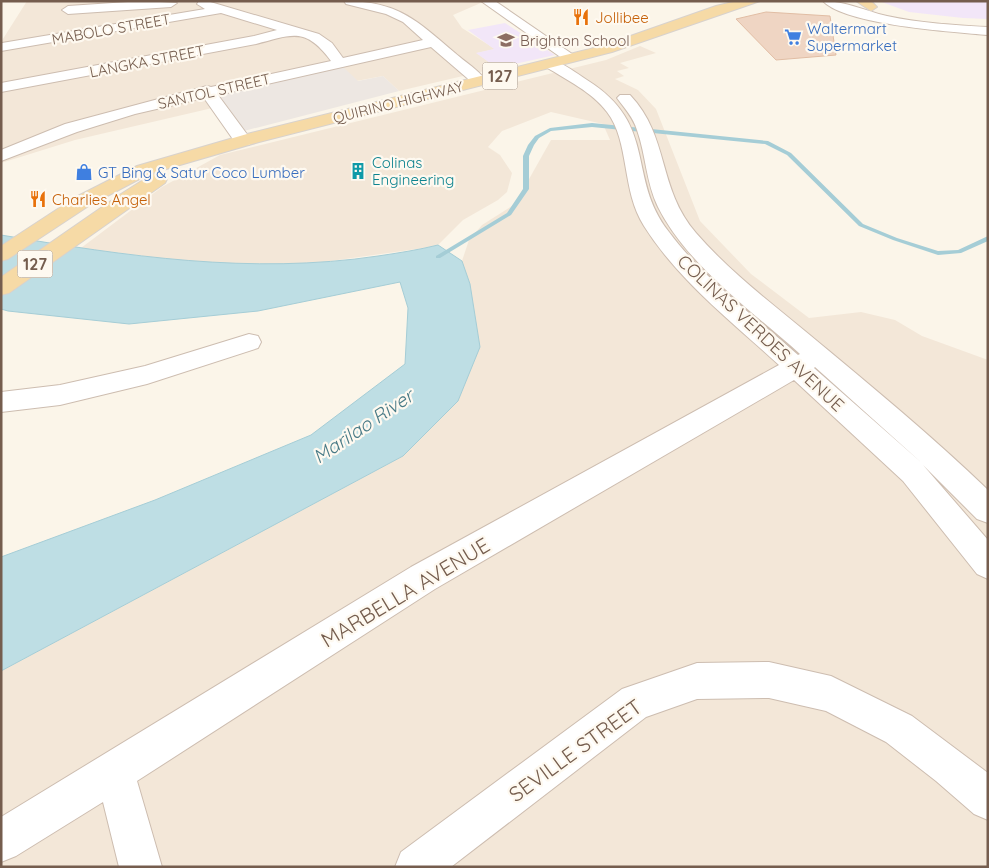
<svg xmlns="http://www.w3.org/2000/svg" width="989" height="868" viewBox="0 0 989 868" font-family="Quicksand,sans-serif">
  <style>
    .residential { fill: #f3e7d8 }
    .industrial { fill: #ede7e2 }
    .education { fill: #f2e6f8 }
    .water { fill: #bedee4; stroke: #a5cdd6 }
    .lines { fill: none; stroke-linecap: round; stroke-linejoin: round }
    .stream { fill: #a5cdd6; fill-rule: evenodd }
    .building { fill: #efd5c3; stroke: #e1bda4 }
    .street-casing { stroke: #cdbdb0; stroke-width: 2 }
    .primary-casing { stroke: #d8d2cd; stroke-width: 2 }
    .street { fill: #fff; fill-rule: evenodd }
    .primary { fill: #f6daa6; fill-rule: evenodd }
    .labels { text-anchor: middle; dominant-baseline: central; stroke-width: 4.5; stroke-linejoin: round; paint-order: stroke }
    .far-food-label { font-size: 15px; fill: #c56008; stroke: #fef9f0; text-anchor: start }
    .far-shop-label { font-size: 15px; fill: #366cbe; stroke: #fef9f0; text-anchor: start }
    .far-street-label { font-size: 15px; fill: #755d4e; stroke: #fef9f0 }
    .far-education-label { font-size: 15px; fill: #785e54; stroke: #fef9f0; text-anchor: start }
    .far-culture-label { font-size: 15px; fill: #0d838f; stroke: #fef9f0; text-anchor: start }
    .shield { fill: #fef9f0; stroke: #9e8c7f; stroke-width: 1 }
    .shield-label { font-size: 16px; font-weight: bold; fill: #755d4e }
    .street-label { font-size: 18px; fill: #755d4e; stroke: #fef9f0 }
    .water-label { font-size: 19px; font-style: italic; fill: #487a86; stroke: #fef9f0 }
    .near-street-label { font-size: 21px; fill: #755d4e; stroke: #fef9f0 }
  </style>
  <rect width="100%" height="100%" fill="#fbf5e9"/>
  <path class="residential" d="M27,1H481L483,2L453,15L462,28L495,49L477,53L497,68L399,91L383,76L221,106L75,140L1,163V42Z
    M640,46L656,53L620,63L629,68L617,71L624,76L615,79L638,90L656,109L700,221L751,274L809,318L861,312L895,320L922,336L988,360V867H1V671L403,456L470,284L462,261L469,240L482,225L515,204L551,140H610L603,124L551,112L502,131L488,147L500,155L512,173L507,192L498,200L463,220L438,245L424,248L309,264L249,265L190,262L81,248L162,187L220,155L606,60Z"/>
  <path class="industrial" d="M341,65L358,81L383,76L399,91L240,132L215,94Z"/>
  <path class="education" d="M879,1H988V19L963,18L909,12Z
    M505,23L555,55L497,68L476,53L494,49L468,30Z"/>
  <path class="water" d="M1,235C126,256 251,275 378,256C398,253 418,250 438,245L462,261L470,284L480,347L458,401L403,456L1,671V557L155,500L311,435L405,364L408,308L400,282L258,311L129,324L8,311L1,309Z"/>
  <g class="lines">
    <path class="stream" d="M592,123L768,141L791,153L863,224L897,238L938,251L958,250L988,236V241L961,253L938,255L893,240L859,226L787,155L765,144L592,127L551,131L539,138L534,145L529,156V189L511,215L440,258H436V256L507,213L523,189V156L528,145L535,136L550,128Z"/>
  </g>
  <path class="building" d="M766,12L830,16L836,55L776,60L736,19Z"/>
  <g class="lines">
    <g class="street-casing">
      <path id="street" d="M143,1L177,3L171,7L68,14L62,10L68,6Z
        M199,1H207L319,34L332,43L343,58L423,40L403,22L386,14L346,4L344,1C398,1 416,20 455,53C465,62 479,70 486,81L479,85L474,84L431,47L218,95L252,141L249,145H237L204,98L135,114L77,132L1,161V150L65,124L207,86L211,87L331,61C305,26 292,35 256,44L1,92V83L254,36L277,30L221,13L1,51L2,43L205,9L197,4Z
        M481,1H495L578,58L576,61H566Z
        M823,1C846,1 865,11 887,16C920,23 954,25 988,27V35C954,32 845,25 823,1Z
        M551,60C564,63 576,73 587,80C659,125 626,177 669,232C704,279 754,316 798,355L800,354C752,311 687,265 658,207C646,183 646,155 637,130C633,117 625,109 617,98L620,95H630C670,137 657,188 696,233C730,272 771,303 811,336C871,386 932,436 988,490V523L977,519L923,465L988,540V579L977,574L903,481L794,380L435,589L137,781L162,867H119L103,802L16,856L1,862V817L411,567L779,365C732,322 678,280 644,226C621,190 630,142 607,112C592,92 567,80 546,67L544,64ZM815,367L923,464L814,368Z
        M249,334L258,336L261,342L258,348L147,384L60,405L1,412V392L60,385L145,366Z
        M769,662L831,676L912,716L988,773V820L974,814L936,781L886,742L826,711L769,698L697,699L646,717L451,867H395L401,852L622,689L697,663Z"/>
    </g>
    <g class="primary-casing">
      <path id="primary" d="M737,1H760L612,52L259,142L149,174L90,205L8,259L1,261V246L76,197L137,166L247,134L602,46L716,6Z
        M856,1H871L877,7L871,11Z
        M158,173L165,175L167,179L165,183L9,293L1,295V277L121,194L151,175Z"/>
    </g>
    <use href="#street" class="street"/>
    <use href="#primary" class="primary"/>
  </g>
  <defs>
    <g id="restaurant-bare" transform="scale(1.35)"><path d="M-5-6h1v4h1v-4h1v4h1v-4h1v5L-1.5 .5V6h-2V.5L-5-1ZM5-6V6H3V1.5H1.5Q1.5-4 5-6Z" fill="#e8710a" stroke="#fef9f0" stroke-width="2.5" paint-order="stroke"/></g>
    <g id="supermarket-bare" transform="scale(1.35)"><path d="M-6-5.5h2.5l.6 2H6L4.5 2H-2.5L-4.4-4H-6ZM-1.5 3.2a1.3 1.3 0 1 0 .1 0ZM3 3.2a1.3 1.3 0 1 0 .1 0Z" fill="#3f7fe0" stroke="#fef9f0" stroke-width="2.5" paint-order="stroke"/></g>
    <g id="school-bare" transform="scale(1.35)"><path d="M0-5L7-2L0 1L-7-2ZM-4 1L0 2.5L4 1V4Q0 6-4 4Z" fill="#8d6e63" stroke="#fef9f0" stroke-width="2.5" paint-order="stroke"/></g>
    <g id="building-bare" transform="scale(1.35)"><path d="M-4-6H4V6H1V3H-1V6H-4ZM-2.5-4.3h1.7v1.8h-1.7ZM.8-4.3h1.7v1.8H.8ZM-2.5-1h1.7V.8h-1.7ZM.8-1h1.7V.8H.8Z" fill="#0f9aa8" stroke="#fef9f0" stroke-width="2.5" paint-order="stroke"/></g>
    <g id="shop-bare" transform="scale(1.35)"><path d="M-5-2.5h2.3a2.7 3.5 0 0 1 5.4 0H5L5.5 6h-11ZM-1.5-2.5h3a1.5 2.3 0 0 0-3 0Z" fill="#3f7fe0" stroke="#fef9f0" stroke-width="2.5" paint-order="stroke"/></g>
  </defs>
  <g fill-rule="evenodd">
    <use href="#restaurant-bare" x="581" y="17"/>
    <use href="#supermarket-bare" x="793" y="37"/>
    <use href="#school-bare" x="506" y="40"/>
    <use href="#building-bare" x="358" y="171"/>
    <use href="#shop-bare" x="84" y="172"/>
    <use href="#restaurant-bare" x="38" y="199"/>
  </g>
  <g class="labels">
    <g class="far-food-label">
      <text x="595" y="17">Jollibee</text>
      <text x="52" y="199">Charlies Angel</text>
    </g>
    <g class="far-shop-label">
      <text x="807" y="28">Waltermart<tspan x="807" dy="17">Supermarket</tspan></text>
      <text x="98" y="172">GT Bing &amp; Satur Coco Lumber</text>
    </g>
    <g class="far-street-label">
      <text transform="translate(111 29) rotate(-10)">MABOLO STREET</text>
      <text transform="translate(147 61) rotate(-11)">LANGKA STREET</text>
      <text transform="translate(214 91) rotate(-13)">SANTOL STREET</text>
      <text transform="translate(398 102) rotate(-14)">QUIRINO HIGHWAY</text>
    </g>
    <g class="far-education-label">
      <text x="520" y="40">Brighton School</text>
    </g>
    <g class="far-culture-label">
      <text x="372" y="162">Colinas<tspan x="372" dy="17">Engineering</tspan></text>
    </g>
    <g class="shield">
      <rect x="482.5" y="62.5" width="35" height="27" rx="4"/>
      <rect x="17.5" y="250.5" width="35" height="27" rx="4"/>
    </g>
    <g class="shield-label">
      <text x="500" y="76">127</text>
      <text x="35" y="264">127</text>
    </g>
    <g class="street-label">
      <text transform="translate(761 333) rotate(43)">COLINAS VERDES AVENUE</text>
    </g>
    <g class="water-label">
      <text transform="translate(363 426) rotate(-34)">Marilao River</text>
    </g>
    <g class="near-street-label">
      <text transform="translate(405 592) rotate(-31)">MARBELLA AVENUE</text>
      <text transform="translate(575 750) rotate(-36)">SEVILLE STREET</text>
    </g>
  </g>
  <rect width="989" height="868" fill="none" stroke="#755d4e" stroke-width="5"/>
</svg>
